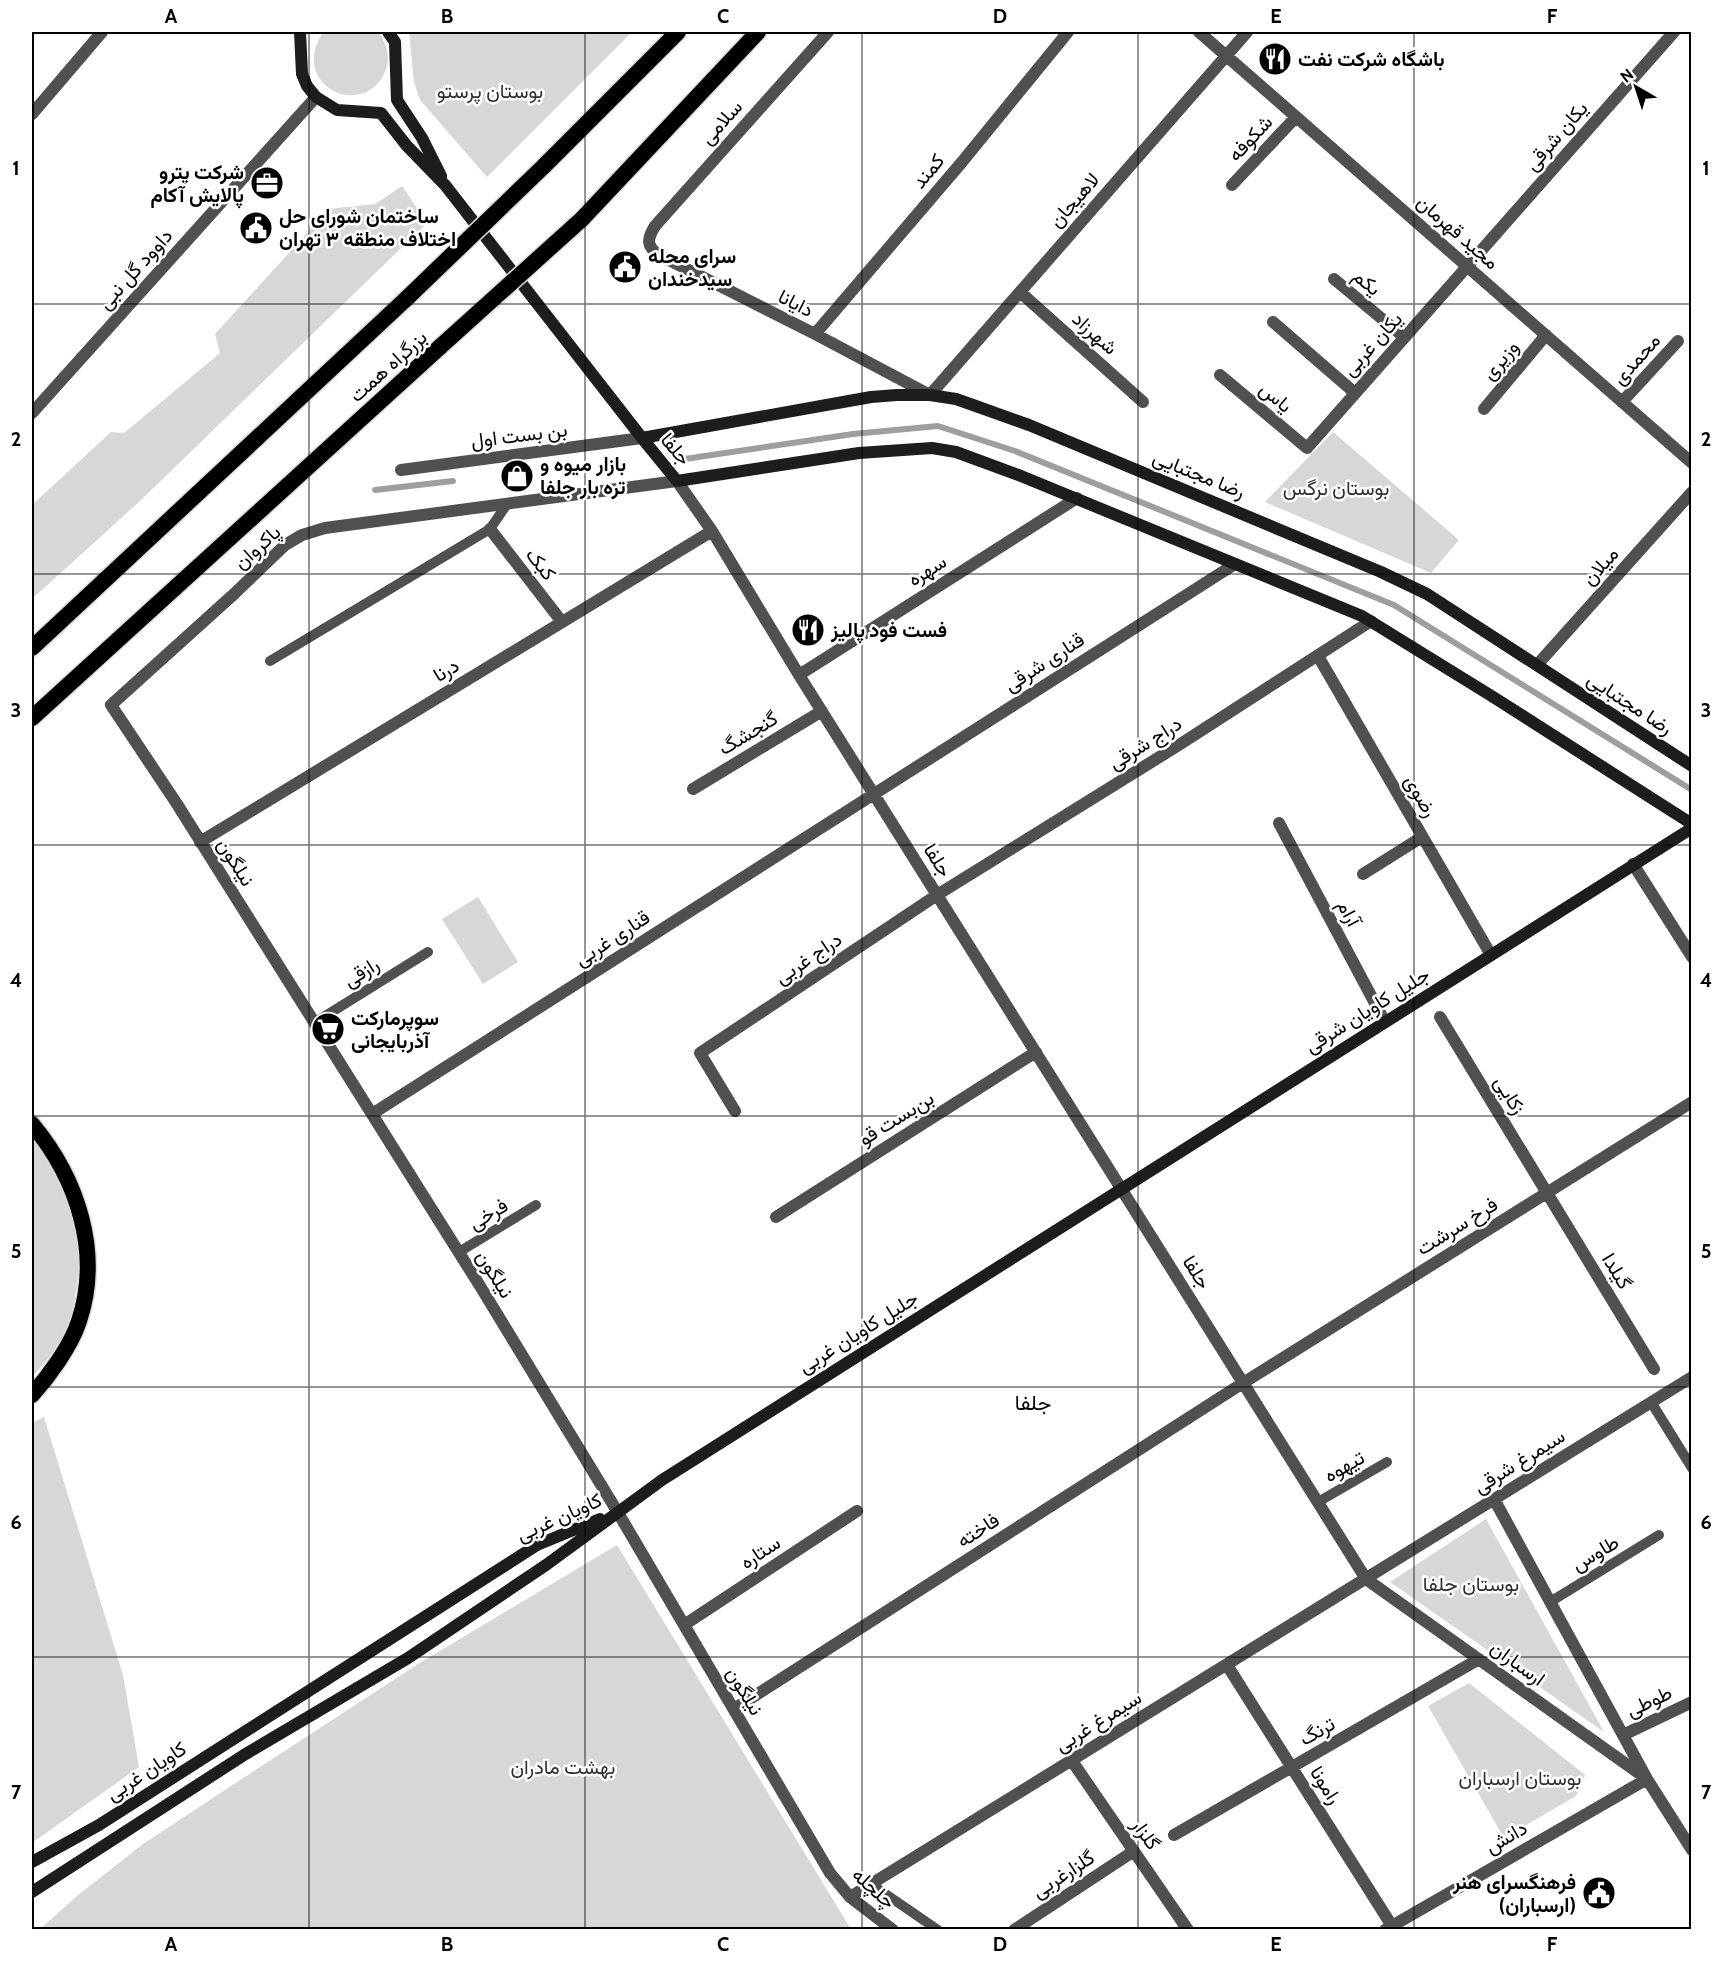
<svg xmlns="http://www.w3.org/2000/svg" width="1723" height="1961" viewBox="0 0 1723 1961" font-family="Cabin,Vazirmatn,sans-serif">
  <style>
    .green { fill: #d7d7d7 }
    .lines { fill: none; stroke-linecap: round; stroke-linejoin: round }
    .stream { stroke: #9e9e9e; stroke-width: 6 }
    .trunk-casing { stroke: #dbdbdb; stroke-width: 19 }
    .service { stroke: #505050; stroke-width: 10 }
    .minor { stroke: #505050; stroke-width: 12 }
    .secondary { stroke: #1d1d1d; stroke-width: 12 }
    .trunk { stroke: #000; stroke-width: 16 }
    .trunk-bridge-casing { stroke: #dbdbdb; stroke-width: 19; stroke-linecap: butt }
    .trunk-bridge { stroke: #000; stroke-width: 16 }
    .grid { fill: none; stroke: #000; stroke-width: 1.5; stroke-opacity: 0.55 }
    .labels { text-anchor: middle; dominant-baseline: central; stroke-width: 5; stroke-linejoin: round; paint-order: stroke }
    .poi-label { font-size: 20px; font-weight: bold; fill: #000; stroke: #fff; text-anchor: start }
    .park-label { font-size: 20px; fill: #2e2e2e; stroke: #fff }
    .street-label { font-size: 20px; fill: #000; stroke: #fff }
    .neighbourhood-label { font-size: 21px; fill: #000; stroke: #fff }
    .neatline { fill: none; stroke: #000; stroke-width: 2 }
    .grid-label { font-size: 20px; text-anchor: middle; font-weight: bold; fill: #000 }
  </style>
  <rect width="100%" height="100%" fill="#fff"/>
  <path class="green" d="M323,32L379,33C387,45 391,58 385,72C364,120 288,87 323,32Z
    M409,32H632L487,177L420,100L414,82Z
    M402,186L427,223L141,500L32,599V505L111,432L124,433L220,353L215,334L329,209L375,204Z
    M1333,432L1459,540L1431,573L1265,502Z
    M478,897L518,962L483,984L442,919Z
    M32,1136C69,1185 86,1235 75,1297C73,1311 68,1328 61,1341C53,1353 42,1366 32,1377Z
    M44,1417L123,1675L139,1767L32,1843V1423Z
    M1486,1519L1604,1732L1390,1582Z
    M617,1545L849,1926L853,1929H40L77,1896L143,1844L228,1788L418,1664Z
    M1469,1683L1585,1775L1576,1796L1504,1838L1428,1706Z"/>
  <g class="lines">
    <path class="stream" d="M678,460L853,434L938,426L1015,451L1394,605L1692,790
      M375,490L453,481"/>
    <g class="trunk-casing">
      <path id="trunk" d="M543,167L678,32
        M582,219L758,32
        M32,648L406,299
        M32,718L441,346
        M32,1124C77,1178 102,1252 79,1321C71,1346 49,1376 32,1395"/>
    </g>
    <path class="service" d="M270,661L490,529L507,504
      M314,1023L428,952
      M459,1252L536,1205
      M1651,1402L1692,1468
      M1318,1502L1387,1462
      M1550,1602L1659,1535
      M871,1884L938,1930"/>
    <path class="minor" d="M828,32L655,226C647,239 646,246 659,255L815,334L930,395L1247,32
      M1199,32L1692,463
      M32,114L102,32
      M1232,185L1296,117
      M1334,279L1404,337
      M1020,292L1143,402
      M1273,322L1355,393
      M815,334L962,162L1068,32
      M1220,375L1307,448L1674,32
      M1622,402L1678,341
      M1484,409L1546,335
      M32,413L316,97
      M401,470L642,438
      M490,529L562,622
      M1318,656L1491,955
      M1537,665L1692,492
      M799,675L1077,498
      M693,789L822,711
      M1279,823L1385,1022
      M200,842L712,531
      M1633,864L1692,957
      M1363,874L1422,837
      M1440,1017L1654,1369
      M735,1111L700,1053L937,895L1182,743L1371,621
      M372,1114L1235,564
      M776,1217L1036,1052
      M684,1625L857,1511
      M1227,1665L1392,1926
      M734,1709L1243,1383L1692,1102
      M1623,1735L1692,1702
      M1072,1761L1188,1930
      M1174,1835L1479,1659
      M850,1897L1692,1377
      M893,1930L850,1897L830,1873L617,1511L480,1286L177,804L111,705L234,594L285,545L302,535L325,528L677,481L712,531L799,675L1366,1579L1647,1779L1692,1850
      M1014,1930L1134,1851
      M1385,1930L1647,1779L1494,1499"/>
    <path class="secondary" d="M300,32L302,74L307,86L316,97L337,110L381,113L407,146L445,185L642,438L677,481L859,453L932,448L956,452L1021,476L1362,616L1490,695L1692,824
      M388,32L395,42L397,100L422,138L441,176
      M642,438L871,397L897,395H930L956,399L973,405L1029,425L1381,572L1427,594L1692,766
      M32,1862L99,1825L537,1545L600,1519
      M32,1892L244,1755L408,1658L546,1565L662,1480L1692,828"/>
    <use href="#trunk" class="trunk"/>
    <g class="trunk-bridge-casing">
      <path id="trunk-bridge" d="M406,299L543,167
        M441,346L582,219"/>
    </g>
    <use href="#trunk-bridge" class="trunk-bridge"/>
  </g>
  <path class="grid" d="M309,32V1930M585,32V1930M862,32V1930M1138,32V1930M1414,32V1930M32,304H1692M32,574H1692M32,845H1692M32,1116H1692M32,1387H1692M32,1657H1692"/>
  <defs>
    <g id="restaurant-disc" transform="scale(1.725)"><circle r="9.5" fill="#000" stroke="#fff"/><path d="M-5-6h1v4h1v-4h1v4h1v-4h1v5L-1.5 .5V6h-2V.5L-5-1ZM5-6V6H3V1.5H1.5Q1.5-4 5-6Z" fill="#fff"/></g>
    <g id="office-disc" transform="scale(1.725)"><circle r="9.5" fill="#000" stroke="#fff"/><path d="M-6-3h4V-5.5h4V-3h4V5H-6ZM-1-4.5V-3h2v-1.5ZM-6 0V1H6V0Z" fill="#fff"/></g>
    <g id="civic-disc" transform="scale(1.725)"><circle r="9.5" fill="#000" stroke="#fff"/><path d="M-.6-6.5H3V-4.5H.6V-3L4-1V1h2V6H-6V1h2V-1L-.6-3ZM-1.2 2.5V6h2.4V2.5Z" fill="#fff"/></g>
    <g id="shop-disc" transform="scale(1.725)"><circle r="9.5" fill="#000" stroke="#fff"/><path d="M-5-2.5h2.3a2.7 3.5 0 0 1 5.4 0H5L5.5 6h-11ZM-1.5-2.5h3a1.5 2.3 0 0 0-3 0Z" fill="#fff"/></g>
    <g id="supermarket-disc" transform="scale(1.725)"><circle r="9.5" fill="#000" stroke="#fff"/><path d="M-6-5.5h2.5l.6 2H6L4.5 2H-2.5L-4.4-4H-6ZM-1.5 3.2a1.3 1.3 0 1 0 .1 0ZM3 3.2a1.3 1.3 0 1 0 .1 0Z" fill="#fff"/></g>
  </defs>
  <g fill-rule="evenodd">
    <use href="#restaurant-disc" x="1275" y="59"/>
    <use href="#office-disc" x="267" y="183"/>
    <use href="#civic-disc" x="256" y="228"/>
    <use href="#civic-disc" x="625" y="267"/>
    <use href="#shop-disc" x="517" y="476"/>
    <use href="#restaurant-disc" x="808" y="630"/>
    <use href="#supermarket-disc" x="328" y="1029"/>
    <use href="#civic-disc" x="1599" y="1893"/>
  </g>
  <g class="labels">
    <g class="poi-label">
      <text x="1298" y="59">باشگاه شرکت نفت</text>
      <text x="244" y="172" text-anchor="end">شرکت پترو<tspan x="244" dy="23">پالایش آکام</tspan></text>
      <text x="279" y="216">ساختمان شورای حل<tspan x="279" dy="23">اختلاف منطقه ۳ تهران</tspan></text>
      <text x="648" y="256">سرای محله<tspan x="648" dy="23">سیدخندان</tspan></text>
      <text x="540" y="464">بازار میوه و<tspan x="540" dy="23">تره بار جلفا</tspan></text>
      <text x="831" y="630">فست فود پالیز</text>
      <text x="351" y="1018">سوپرمارکت<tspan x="351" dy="23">آذربایجانی</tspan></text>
      <text x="1576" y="1882" text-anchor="end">فرهنگسرای هنر<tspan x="1576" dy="23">(ارسباران)</tspan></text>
    </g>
    <g class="park-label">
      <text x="490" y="91">بوستان پرستو</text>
      <text x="1336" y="488">بوستان نرگس</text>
      <text x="1471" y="1584">بوستان جلفا</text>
      <text x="563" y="1767">بهشت مادران</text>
      <text x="1520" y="1778">بوستان ارسباران</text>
    </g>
    <g class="street-label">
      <text transform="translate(721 122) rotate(-48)">سلامی</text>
      <text transform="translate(1556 136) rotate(-49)">یکان شرقی</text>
      <text transform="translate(1250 138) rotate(-47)">شکوفه</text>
      <text transform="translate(928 171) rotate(-50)">کمند</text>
      <text transform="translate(1074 200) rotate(-49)">لاهیجان</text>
      <text transform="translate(1458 232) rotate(41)">مجید قهرمان</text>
      <text transform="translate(135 269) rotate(-48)">داوود گل نبی</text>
      <text transform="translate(1367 282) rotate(39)">یکم</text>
      <text transform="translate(796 303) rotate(27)">دایانا</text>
      <text transform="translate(1095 333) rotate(42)">شهرزاد</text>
      <text transform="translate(1372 344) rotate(-48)">یکان غربی</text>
      <text transform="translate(1636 359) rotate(-48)">محمدی</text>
      <text transform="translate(1500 360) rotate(-50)">وزیری</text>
      <text transform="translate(388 366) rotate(-42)">بزرگراه همت</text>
      <text transform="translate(1276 397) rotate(40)">یاس</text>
      <text transform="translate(519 435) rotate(-7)">بن بست اول</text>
      <text transform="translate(676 449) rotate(50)">جلفا</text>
      <text transform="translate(1199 474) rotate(22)">رضا مجتبایی</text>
      <text transform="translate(257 547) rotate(-42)">پاکروان</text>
      <text transform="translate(541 564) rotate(52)">کبک</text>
      <text transform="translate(1600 566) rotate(-48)">میلان</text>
      <text transform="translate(927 570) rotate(-32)">سهره</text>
      <text transform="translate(1044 662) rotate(-33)">قناری شرقی</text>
      <text transform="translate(446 670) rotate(-31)">درنا</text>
      <text transform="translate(1630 703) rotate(33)">رضا مجتبایی</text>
      <text transform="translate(748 733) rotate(-31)">گنجشگ</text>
      <text transform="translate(1145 743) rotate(-32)">دراج شرقی</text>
      <text transform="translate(1421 796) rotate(60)">رضوی</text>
      <text transform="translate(938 860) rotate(58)">جلفا</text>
      <text transform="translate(236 862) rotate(58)">نیلگون</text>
      <text transform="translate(1349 913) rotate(62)">آرام</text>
      <text transform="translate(612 938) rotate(-33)">قناری غربی</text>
      <text transform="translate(808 958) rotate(-34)">دراج غربی</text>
      <text transform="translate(361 972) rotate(-32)">رازقی</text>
      <text transform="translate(1367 1010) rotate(-32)">جلیل کاویان شرقی</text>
      <text transform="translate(1510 1095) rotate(59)">زکایی</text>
      <text transform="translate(896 1118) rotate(-32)">بن‌بست قو</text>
      <text transform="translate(488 1214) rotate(-31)">فرخی</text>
      <text transform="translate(1457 1226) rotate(-32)">فرخ سرشت</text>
      <text transform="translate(1617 1271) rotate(59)">گیلدا</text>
      <text transform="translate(1197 1272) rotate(58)">جلفا</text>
      <text transform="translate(495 1274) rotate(58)">نیلگون</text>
      <text transform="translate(858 1332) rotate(-32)">جلیل کاویان غربی</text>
      <text transform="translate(1519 1461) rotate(-32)">سیمرغ شرقی</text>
      <text transform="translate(1344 1466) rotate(-30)">تیهوه</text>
      <text transform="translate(559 1517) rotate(-24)">کاویان غربی</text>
      <text transform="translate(978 1530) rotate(-33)">فاخته</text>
      <text transform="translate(760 1552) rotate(-33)">ستاره</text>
      <text transform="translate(1595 1553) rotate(-31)">طاوس</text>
      <text transform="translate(1518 1663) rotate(36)">ارسباران</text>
      <text transform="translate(745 1691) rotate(59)">نیلگون</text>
      <text transform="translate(1649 1701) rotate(-25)">طوطی</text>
      <text transform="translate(1098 1721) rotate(-32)">سیمرغ غربی</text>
      <text transform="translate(1317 1731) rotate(-30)">ترنگ</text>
      <text transform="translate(146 1771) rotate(-33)">کاویان غربی</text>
      <text transform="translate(1326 1785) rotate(58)">رامونا</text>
      <text transform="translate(1146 1834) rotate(55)">گلزار</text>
      <text transform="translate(1506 1837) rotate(-30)">دانش</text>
      <text transform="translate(1063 1874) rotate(-33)">گلزارغربی</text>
      <text transform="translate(874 1888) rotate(42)">چلچله</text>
    </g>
    <g class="neighbourhood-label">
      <text x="1033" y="1402">جلفا</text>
    </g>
  </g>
  <rect width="1723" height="1961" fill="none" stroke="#ffffff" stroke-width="66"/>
  <g transform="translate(1636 87) rotate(321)" stroke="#ffffff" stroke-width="4.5" paint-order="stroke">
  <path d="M0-4.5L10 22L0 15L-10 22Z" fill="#000000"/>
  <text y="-9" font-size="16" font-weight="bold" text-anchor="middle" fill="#000000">N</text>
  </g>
  <rect x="33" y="33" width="1657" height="1895" class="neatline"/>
  <g class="grid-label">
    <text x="171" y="23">A</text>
    <text x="447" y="23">B</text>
    <text x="723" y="23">C</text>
    <text x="1000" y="23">D</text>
    <text x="1276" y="23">E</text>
    <text x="1552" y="23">F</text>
    <text x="16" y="175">1</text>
    <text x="1706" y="175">1</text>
    <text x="16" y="446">2</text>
    <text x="1706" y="446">2</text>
    <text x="16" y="717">3</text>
    <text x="1706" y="717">3</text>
    <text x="16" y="987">4</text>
    <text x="1706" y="987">4</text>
    <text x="16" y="1258">5</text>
    <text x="1706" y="1258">5</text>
    <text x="16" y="1529">6</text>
    <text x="1706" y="1529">6</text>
    <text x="16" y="1799">7</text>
    <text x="1706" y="1799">7</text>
    <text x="171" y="1951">A</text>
    <text x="447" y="1951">B</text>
    <text x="723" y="1951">C</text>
    <text x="1000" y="1951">D</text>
    <text x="1276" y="1951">E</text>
    <text x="1552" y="1951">F</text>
  </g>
</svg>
